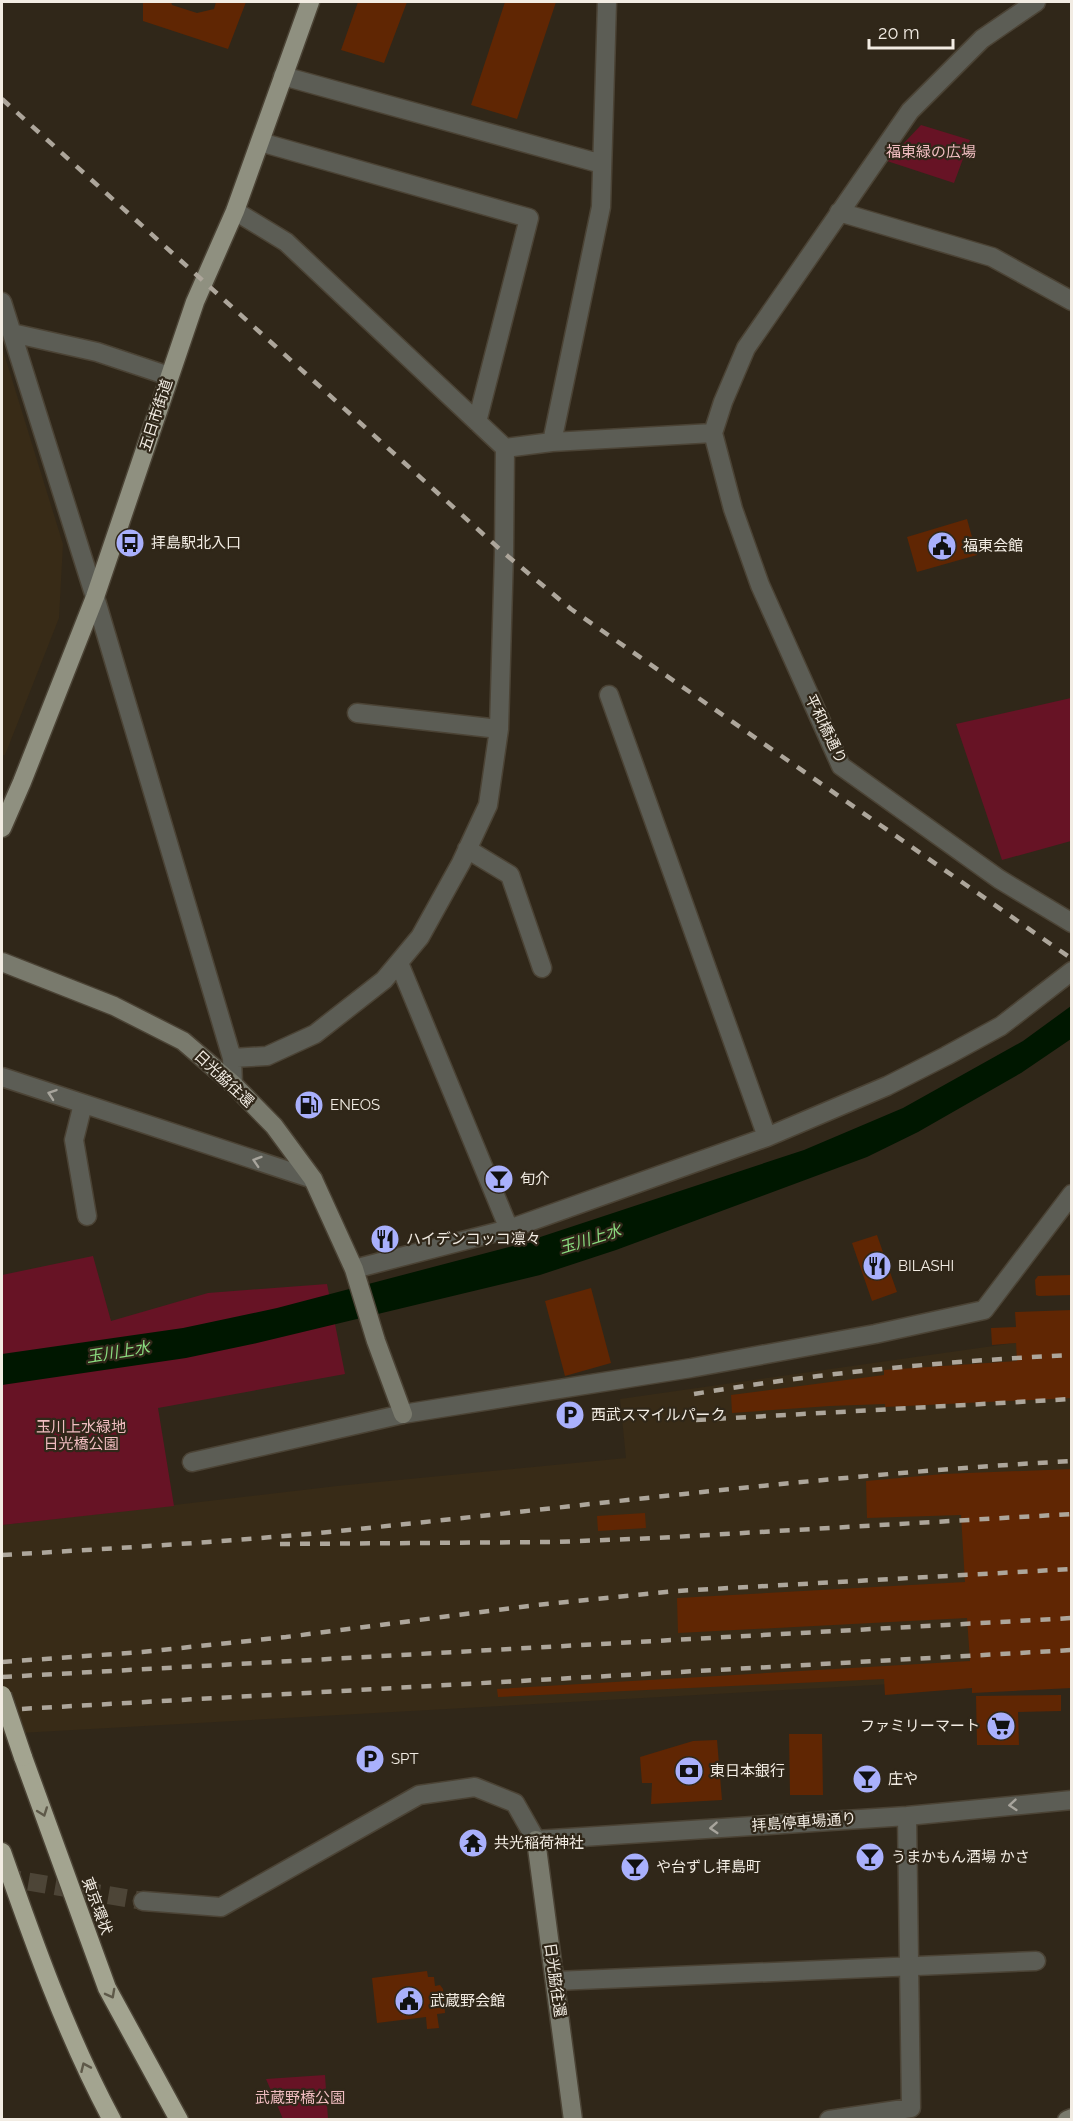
<svg xmlns="http://www.w3.org/2000/svg" width="1073" height="2121" viewBox="0 0 1073 2121" font-family="Raleway,'Noto Sans JP',sans-serif">
  <style>
    .built { fill: #382b17 }
    .green { fill: #671325 }
    .water { fill: #001700 }
    .building { fill: #602603 }
    .lines { fill: none; stroke-linecap: round; stroke-linejoin: round }
    .street-tunnel { stroke: #4d4537; stroke-width: 18; stroke-dasharray: 18 9; stroke-linecap: butt }
    .street-casing { stroke: #4b4335; stroke-width: 21 }
    .secondary-casing { stroke: #4b4335; stroke-width: 21 }
    .primary-casing { stroke: #4b4335; stroke-width: 21 }
    .highway-casing { stroke: #4b4335; stroke-width: 21 }
    .street { stroke: #5c5d55; stroke-width: 18 }
    .secondary { stroke: #797a6d; stroke-width: 18 }
    .primary { stroke: #8f9080; stroke-width: 18 }
    .highway { stroke: #a3a490; stroke-width: 18 }
    .rail { stroke: #ada69b; stroke-width: 4.5; stroke-dasharray: 10 10; stroke-linecap: butt }
    .highway-bridge-casing { stroke: #4b4335; stroke-width: 21; stroke-linecap: butt }
    .highway-bridge { stroke: #a3a490; stroke-width: 18 }
    .oneway { stroke: #a7a49c }
    .oneway2 { stroke: #5e5949 }
    .labels { text-anchor: middle; dominant-baseline: central; stroke-width: 4.5; stroke-linejoin: round; paint-order: stroke }
    .park-label { font-size: 15px; fill: #f0bdc0; stroke: #302719 }
    .street-label { font-size: 15px; fill: #f2ece3; stroke: #302719 }
    .poi-label { font-size: 15px; fill: #f2ece3; stroke: #302719; text-anchor: start }
    .water-label { font-size: 16px; font-style: italic; fill: #8adb7f; stroke: #302719 }
  </style>
  <rect width="100%" height="100%" fill="#302719"/>
  <path class="built" d="M2,347L63,544L59,618L5,755H2Z
    M1071,1335V1674L2,1734V1525L337,1486L626,1458L620,1399Z"/>
  <path class="green" d="M921,125L970,140L954,183L887,161Z
    M1071,698V841L1002,860L956,724Z
    M93,1256L111,1321L208,1293L327,1284L345,1374L158,1408L174,1506L2,1525V1275Z
    M325,2075L328,2119H283L266,2079Z"/>
  <path class="water" d="M1071,1006V1039L1021,1073L918,1132L867,1157L616,1250L540,1275L257,1343L186,1358L2,1385V1354L183,1328L277,1308L513,1246L804,1150L903,1108L1023,1041Z"/>
  <path class="building" d="M143,2H171L172,5L197,13L214,9L216,2H246L228,49L143,21Z
    M358,2H407L384,63L341,50Z
    M505,2H556L517,119L471,105Z
    M967,519L977,555L917,572L907,537Z
    M877,1235L897,1292L872,1301L852,1243Z
    M1072,1275V1295L1039,1296L1036,1295L1035,1280L1038,1276Z
    M591,1288L611,1363L565,1376L545,1301Z
    M1072,1310V1398L885,1407V1404L830,1406L732,1413L731,1395L884,1375V1370L1017,1361L1016,1343L992,1345L991,1328L1016,1327L1015,1312Z
    M1072,1469V1688L972,1693V1688L885,1695L884,1679L498,1697L497,1689L970,1661L967,1618L678,1633L677,1598L965,1582L961,1515L867,1518L866,1481L943,1474Z
    M645,1513L646,1528L598,1531L597,1516Z
    M1061,1695V1711L1018,1712L1019,1745H977L976,1696Z
    M789,1734H822L823,1795H790Z
    M717,1740L722,1800L651,1804L652,1783H642L640,1757L693,1741Z
    M479,1829L488,1843L467,1857L458,1844Z
    M427,1971L428,1977H434L435,1986L440,1985L443,1989L445,2013L437,2014L439,2028L427,2029L426,2017L377,2023L372,1978Z"/>
  <g class="lines">
    <path class="street-tunnel" d="M2,1877L143,1901"/>
    <g class="street-casing">
      <path id="street" d="M283,76L602,164
        M260,142L529,218L477,422
        M839,212L992,257L1072,301
        M2,302L95,597L232,1058L233,1084
        M12,333L97,352L169,376
        M713,433L733,509L760,585L841,766L999,879L1072,923
        M713,433L723,402L746,348L910,111L982,39L1036,2
        M552,442L601,207L607,2
        M505,448L552,442L713,433
        M609,695L767,1137
        M357,713L499,729
        M467,849L510,875L542,968
        M399,963L509,1229
        M232,1058L267,1056L315,1034L384,980L420,937L461,863L488,805L499,729L504,553L505,448L286,242L235,211
        M2,1077L313,1179
        M83,1104L74,1140L87,1216
        M354,1269L509,1229L767,1137L887,1086L946,1056L1001,1026L1072,971
        M192,1462L403,1414L691,1368L875,1334L984,1310L1072,1194
        M143,1901L221,1907L419,1795L475,1787L515,1803L536,1840L907,1816L1072,1800
        M555,1981L1036,1961
        M829,2120L911,2108L907,1816"/>
    </g>
    <g class="secondary-casing">
      <path id="secondary" d="M2,962L114,1006L183,1041L233,1084L274,1126L313,1179L354,1269L376,1341L403,1414
        M536,1840L573,2120
        M1067,2120L1072,2118"/>
    </g>
    <g class="primary-casing">
      <path id="primary" d="M2,828L22,782L95,597L195,302L235,211L310,2"/>
    </g>
    <g class="highway-casing">
      <path id="highway" d="M23,1757L107,1988L179,2120
        M2,1852C34,1943 66,2034 112,2120"/>
    </g>
    <use href="#street" class="street"/>
    <use href="#secondary" class="secondary"/>
    <use href="#primary" class="primary"/>
    <use href="#highway" class="highway"/>
    <path class="rail" d="M2,99L504,553L571,609L1072,959
      M694,1394C819,1373 946,1361 1072,1355
      M696,1420L1072,1399
      M280,1544L555,1542L656,1538L1072,1514
      M2,1555C104,1549 206,1543 308,1534C563,1509 816,1475 1072,1461
      M2,1662L142,1652L286,1637L536,1605L676,1591L1072,1569
      M2,1677L1072,1618
      M2,1710L1072,1650"/>
    <g class="highway-bridge-casing">
      <path id="highway-bridge" d="M2,1695L23,1757"/>
    </g>
    <use href="#highway-bridge" class="highway-bridge"/>
  </g>
  <defs><path id="oneway-chevron" d="M-2-3.5L2.5 0L-2 3.5" fill="none" stroke-width="1.6" stroke-linecap="round" stroke-linejoin="round" transform="scale(1.5)"/></defs>
  <g class="oneway">
    <use href="#oneway-chevron" transform="translate(52 1094) rotate(-161)"/>
    <use href="#oneway-chevron" transform="translate(257 1161) rotate(-162)"/>
    <use href="#oneway-chevron" transform="translate(1013 1805) rotate(175)"/>
    <use href="#oneway-chevron" transform="translate(714 1828) rotate(176)"/>
  </g>
  <g class="oneway2">
    <use href="#oneway-chevron" transform="translate(43 1812) rotate(70)"/>
    <use href="#oneway-chevron" transform="translate(111 1994) rotate(62)"/>
    <use href="#oneway-chevron" transform="translate(85 2067) rotate(-114)"/>
  </g>
  <defs>
    <g id="bus-disc" transform="scale(1.5)"><circle r="9.5" fill="#a9b0fc" stroke="#302719"/><path d="M-5-6H5V4H4V6H2V4H-2V6H-4V4H-5ZM-3.5-4V0h7V-4ZM-3.5 1.2v1.5H-2V1.2ZM2 1.2v1.5H3.5V1.2Z" fill="#111"/></g>
    <g id="civic-disc" transform="scale(1.5)"><circle r="9.5" fill="#a9b0fc" stroke="#302719"/><path d="M-.6-6.5H3V-4.5H.6V-3L4-1V1h2V6H-6V1h2V-1L-.6-3ZM-1.2 2.5V6h2.4V2.5Z" fill="#111"/></g>
    <g id="fuel-disc" transform="scale(1.5)"><circle r="9.5" fill="#a9b0fc" stroke="#302719"/><path d="M-5.5-6h7V0h2V4h1.3V-2.5L3-4.5l.8-.8L6-3V5H2.5V1h-1V6h-7ZM-4.2-4.7v3.2H.2V-4.7Z" fill="#111"/></g>
    <g id="bar-disc" transform="scale(1.5)"><circle r="9.5" fill="#a9b0fc" stroke="#302719"/><path d="M-6-5H6L.8 .8V4.5H3.5V6h-7V4.5H-.8V.8Z" fill="#111"/></g>
    <g id="restaurant-disc" transform="scale(1.5)"><circle r="9.5" fill="#a9b0fc" stroke="#302719"/><path d="M-5-6h1v4h1v-4h1v4h1v-4h1v5L-1.5 .5V6h-2V.5L-5-1ZM5-6V6H3V1.5H1.5Q1.5-4 5-6Z" fill="#111"/></g>
    <g id="parking-disc" transform="scale(1.5)"><circle r="9.5" fill="#a9b0fc" stroke="#302719"/><path d="M-3.5-5.5H1a3.5 3.5 0 0 1 0 7H-1V5.5H-3.5ZM-1-3.4V-.6H.8a1.4 1.4 0 0 0 0-2.8Z" fill="#111"/></g>
    <g id="supermarket-disc" transform="scale(1.5)"><circle r="9.5" fill="#a9b0fc" stroke="#302719"/><path d="M-6-5.5h2.5l.6 2H6L4.5 2H-2.5L-4.4-4H-6ZM-1.5 3.2a1.3 1.3 0 1 0 .1 0ZM3 3.2a1.3 1.3 0 1 0 .1 0Z" fill="#111"/></g>
    <g id="bank-disc" transform="scale(1.5)"><circle r="9.5" fill="#a9b0fc" stroke="#302719"/><path d="M-6-4H6V4H-6ZM0-2.3a2.3 2.3 0 1 0 0 4.6a2.3 2.3 0 1 0 0-4.6Z" fill="#111"/></g>
    <g id="temple-disc" transform="scale(1.5)"><circle r="9.5" fill="#a9b0fc" stroke="#302719"/><path d="M0-6L5-2H3V0L6.5 2.5H4V6H1.5V3h-3V6H-4V2.5H-6.5L-3 0V-2H-5Z" fill="#111"/></g>
  </defs>
  <g fill-rule="evenodd">
    <use href="#bus-disc" x="130" y="543"/>
    <use href="#civic-disc" x="942" y="546"/>
    <use href="#fuel-disc" x="309" y="1105"/>
    <use href="#bar-disc" x="499" y="1179"/>
    <use href="#restaurant-disc" x="385" y="1239"/>
    <use href="#restaurant-disc" x="877" y="1266"/>
    <use href="#parking-disc" x="570" y="1415"/>
    <use href="#supermarket-disc" x="1001" y="1726"/>
    <use href="#parking-disc" x="370" y="1759"/>
    <use href="#bank-disc" x="689" y="1771"/>
    <use href="#bar-disc" x="867" y="1779"/>
    <use href="#temple-disc" x="473" y="1843"/>
    <use href="#bar-disc" x="870" y="1857"/>
    <use href="#bar-disc" x="635" y="1867"/>
    <use href="#civic-disc" x="409" y="2001"/>
  </g>
  <g class="labels">
    <g class="park-label">
      <text x="931" y="152">福東緑の広場</text>
      <text x="81" y="1427">玉川上水緑地<tspan x="81" dy="17">日光橋公園</tspan></text>
      <text x="300" y="2098">武蔵野橋公園</text>
    </g>
    <g class="street-label">
      <text transform="translate(156 415) rotate(-72)">五日市街道</text>
      <text transform="translate(826 729) rotate(64)">平和橋通り</text>
      <text transform="translate(224 1079) rotate(43)">日光脇往還</text>
      <text transform="translate(804 1822) rotate(-4)">拝島停車場通り</text>
      <text transform="translate(97 1906) rotate(70)">東京環状</text>
      <text transform="translate(555 1980) rotate(82)">日光脇往還</text>
    </g>
    <g class="poi-label">
      <text x="151" y="543">拝島駅北入口</text>
      <text x="963" y="546">福東会館</text>
      <text x="330" y="1105">ENEOS</text>
      <text x="520" y="1179">旬介</text>
      <text x="406" y="1239">ハイデンコッコ凛々</text>
      <text x="898" y="1266">BILASHI</text>
      <text x="591" y="1415">西武スマイルパーク</text>
      <text x="980" y="1726" text-anchor="end">ファミリーマート</text>
      <text x="391" y="1759">SPT</text>
      <text x="710" y="1771">東日本銀行</text>
      <text x="888" y="1779">庄や</text>
      <text x="494" y="1843">共光稲荷神社</text>
      <text x="891" y="1857">うまかもん酒場 かさ</text>
      <text x="656" y="1867">や台ずし拝島町</text>
      <text x="430" y="2001">武蔵野会館</text>
    </g>
    <g class="water-label">
      <text transform="translate(590 1239) rotate(-17)">玉川上水</text>
      <text transform="translate(118 1352) rotate(-9)">玉川上水</text>
    </g>
  </g>
  <rect width="1073" height="2121" fill="none" stroke="#f2ece3" stroke-width="6"/>
  <path d="M869 39v9h84v-9" fill="none" stroke="#f2ece3" stroke-width="3"/>
  <text x="878" y="39" font-size="18" fill="#f2ece3" stroke="#302719" stroke-width="4.5" paint-order="stroke">20 m</text>
</svg>
